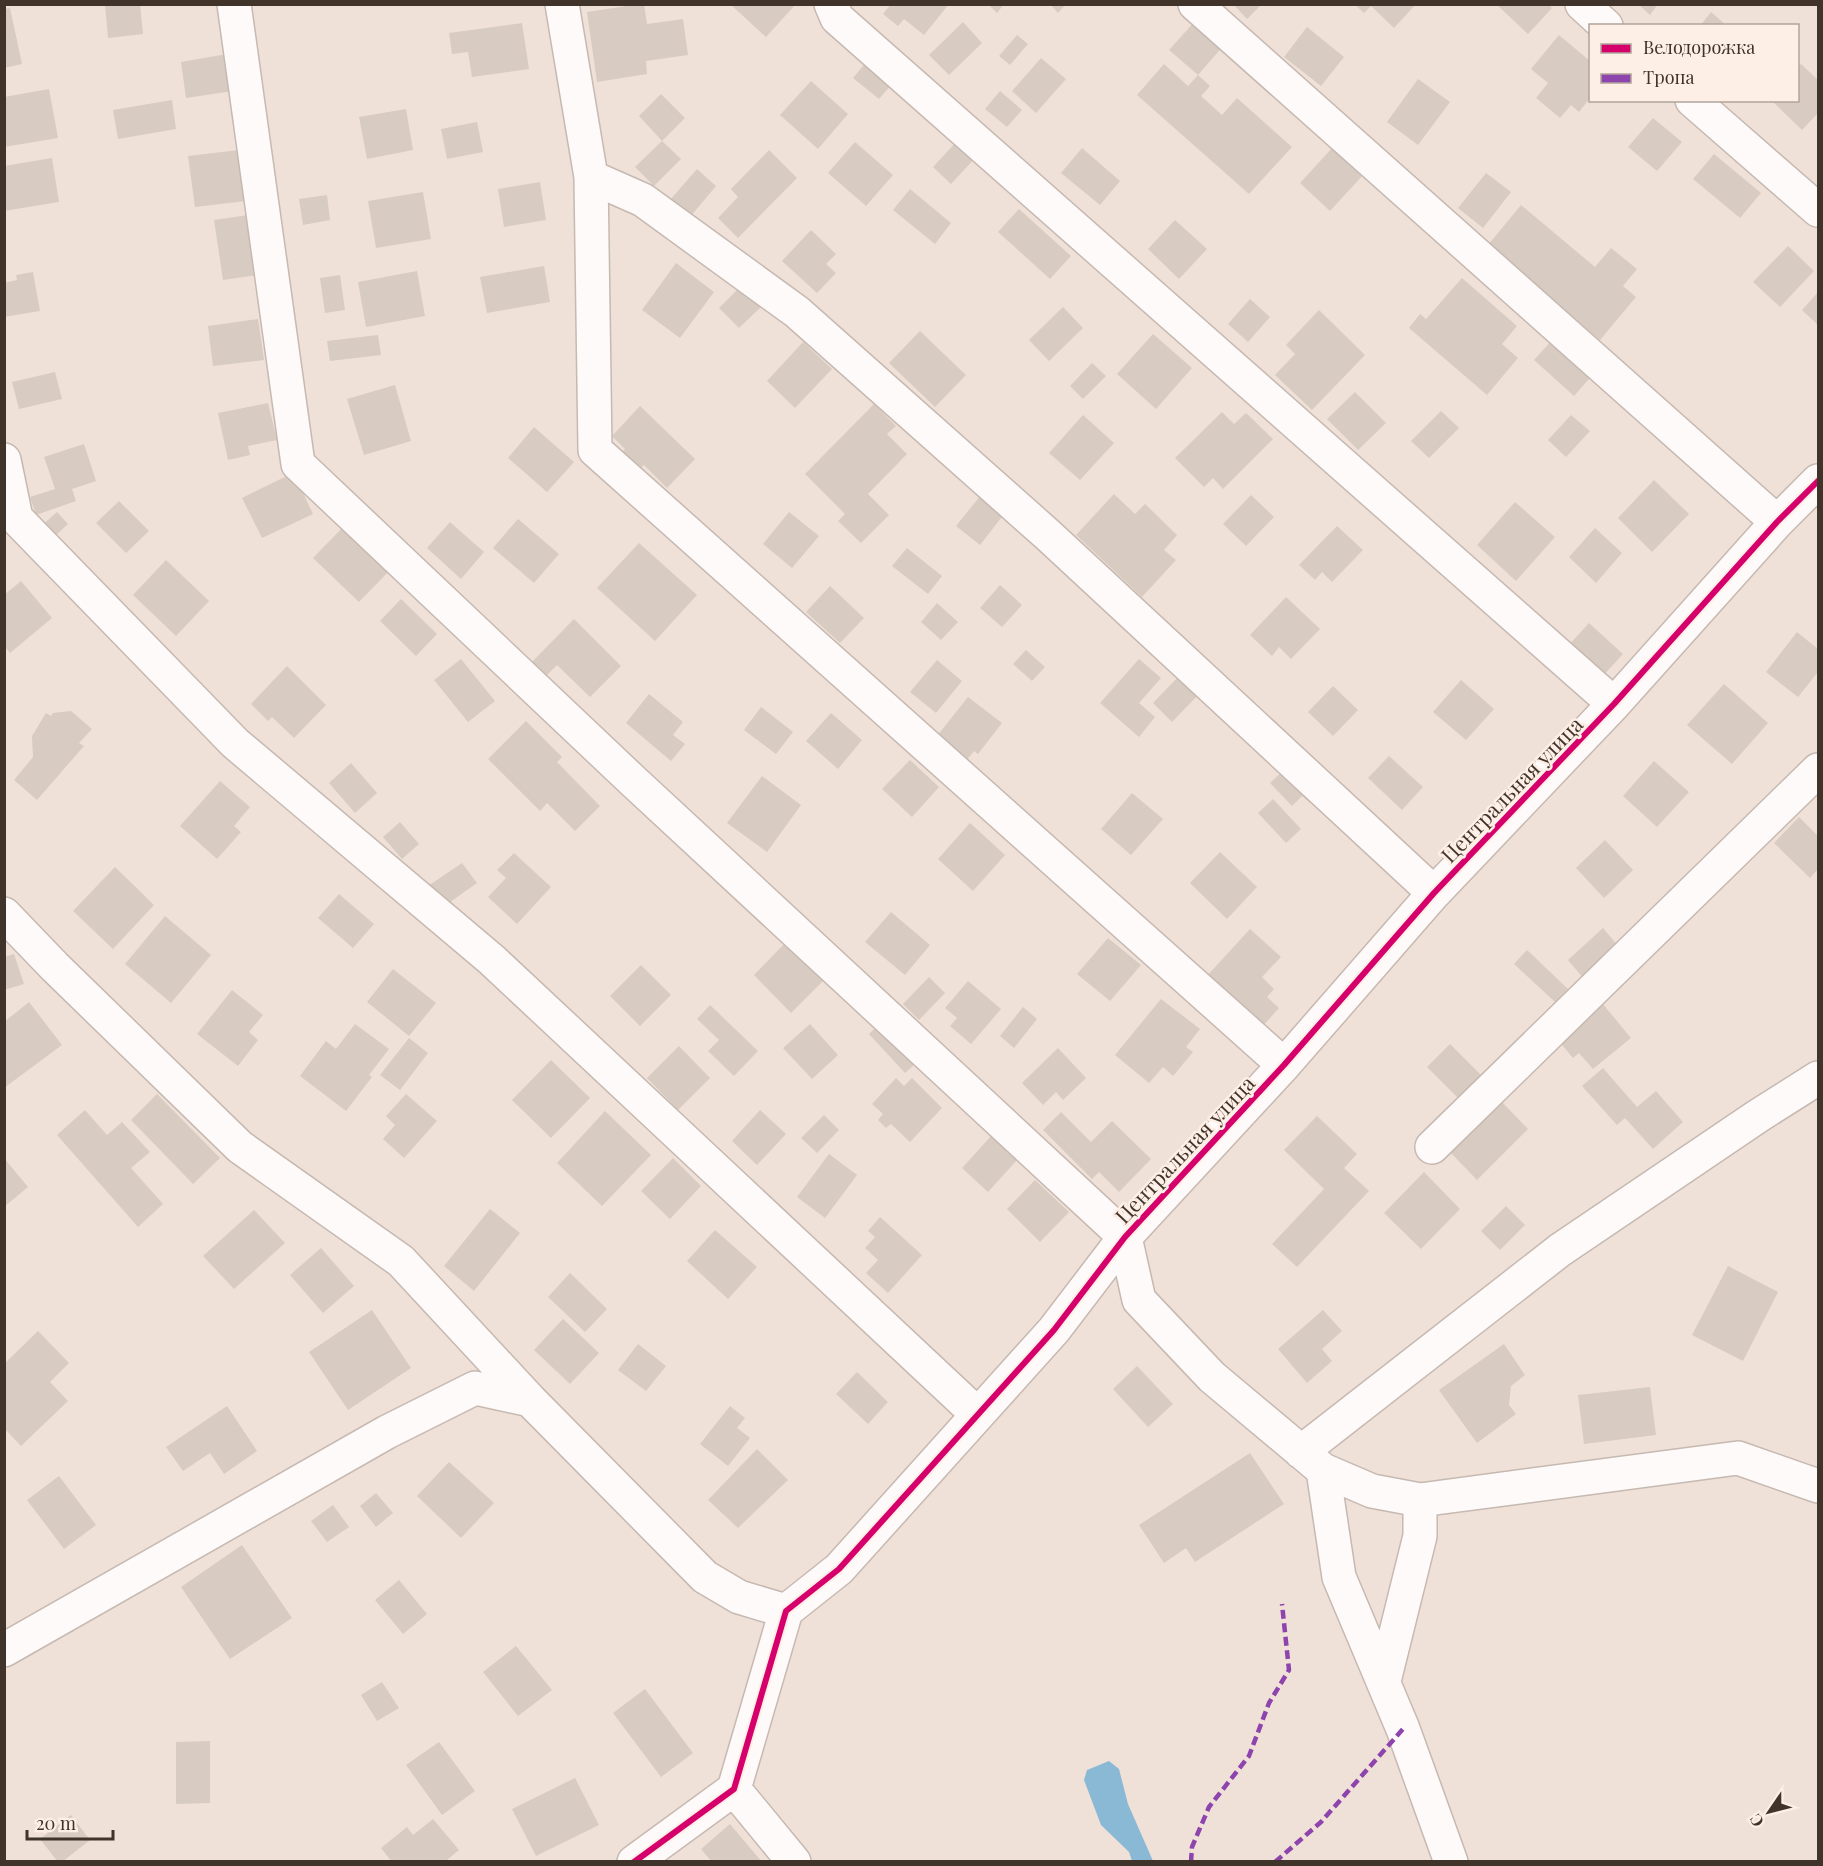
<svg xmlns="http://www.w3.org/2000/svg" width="1823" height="1866" viewBox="0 0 1823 1866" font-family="'Playfair Display',serif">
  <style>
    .water { fill: #8ab9d5 }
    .building { fill: #d7cbc2 }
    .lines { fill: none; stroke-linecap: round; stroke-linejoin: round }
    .minor-casing { stroke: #c6b9b1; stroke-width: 36 }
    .minor { stroke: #fdfaf9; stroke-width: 33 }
    .quiet { stroke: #8e44ad; stroke-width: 4.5; stroke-dasharray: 9 4.5; stroke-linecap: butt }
    .cycleway-casing { stroke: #fdefe6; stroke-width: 10 }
    .cycleway { stroke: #d6006c; stroke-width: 6 }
    .labels { text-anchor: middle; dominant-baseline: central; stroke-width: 5; stroke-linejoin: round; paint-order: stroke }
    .street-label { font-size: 21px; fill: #40332a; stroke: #fdefe6 }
  </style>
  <rect width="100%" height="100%" fill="#f0e1d8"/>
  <path class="water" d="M1109,1761L1119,1769L1128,1804L1153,1861H1132L1129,1852L1101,1825L1084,1780L1087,1770Z"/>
  <path class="building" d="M105,4H140L143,34L108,38Z
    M640,4H644L647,24L683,19L688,55L646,61L647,74L597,82L587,12Z
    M730,4H796L766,37Z
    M891,4H949L924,35L904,19L898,26L883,14Z
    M988,4H1004L997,13Z
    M1050,4H1066L1058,13Z
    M1233,4H1262L1247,19Z
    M1354,4H1416L1394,28L1371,6L1364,13Z
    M1496,4H1548L1552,8L1528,34Z
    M1638,4H1658L1650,15Z
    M10,8L22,64L4,68V9Z
    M1711,12L1727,26H1700Z
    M1196,20L1224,45L1198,75L1169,50Z
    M963,22L982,43L949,75L929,55Z
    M522,23L529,69L472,77L468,52L452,54L449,33Z
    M1307,27L1344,57L1321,86L1284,57Z
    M1017,35L1028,44L1010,65L999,56Z
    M1559,35L1590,61V98L1579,112L1571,105L1560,118L1536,98L1548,83L1531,69Z
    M227,54L233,91L186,98L181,62Z
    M1041,58L1066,79L1036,113L1012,91Z
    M867,61L893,83L879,99L853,78Z
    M1164,64L1188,86L1198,75L1210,86L1201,96L1222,115L1237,98L1292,147L1249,194L1137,95Z
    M1801,64L1818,80V113L1802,130L1771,100H1798V68Z
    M1418,79L1450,102L1418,145L1387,122Z
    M811,81L848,114L818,149L780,115Z
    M49,89L58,138L4,147V97Z
    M1000,91L1022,110L1007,127L985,109Z
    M661,94L685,118L662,141L639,116Z
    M172,100L176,129L118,139L113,110Z
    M406,109L413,150L367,159L359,117Z
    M1653,118L1682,142L1657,171L1628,147Z
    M477,122L483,152L447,159L441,129Z
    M958,140L976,157L951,184L933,167Z
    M662,141L681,159L654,186L635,167Z
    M855,142L893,175L866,206L828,173Z
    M1333,147L1363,175L1330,211L1300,183Z
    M1082,148L1120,181L1100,205L1061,173Z
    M239,150L246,201L195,207L188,156Z
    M769,150L797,178L738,238L718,218L738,197L731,189Z
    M1714,154L1761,193L1740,218L1693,179Z
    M52,158L59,202L4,211V166Z
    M697,169L716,186L690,217L670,200Z
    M1486,173L1511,192L1483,228L1458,208Z
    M540,182L546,220L504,227L498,189Z
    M910,189L951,223L935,244L893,210Z
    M423,192L431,239L376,248L368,201Z
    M327,195L330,220L303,225L299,199Z
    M1521,205L1595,267L1611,248L1637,269L1623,286L1636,297L1600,340L1488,245Z
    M1019,209L1071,256L1050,279L998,232Z
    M248,215L258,275L223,280L214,220Z
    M1175,220L1207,249L1179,279L1148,249Z
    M811,230L836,254L826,264L836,273L817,293L782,261Z
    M1788,246L1814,271L1780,307L1753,282Z
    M676,263L714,292L680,338L642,310Z
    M544,266L550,302L487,313L480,277Z
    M417,271L425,316L366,327L358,282Z
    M33,272L40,311L4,317V283L17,280L16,275Z
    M340,275L345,310L325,313L320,278Z
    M1462,278L1517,326L1502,344L1518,358L1487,395L1409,328L1420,314L1426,319Z
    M740,287L761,307L739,328L719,308Z
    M1818,292V325L1802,310Z
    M1250,299L1270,317L1248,342L1228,324Z
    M1063,307L1083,328L1049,361L1029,340Z
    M1319,310L1365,355L1312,410L1275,375L1295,354L1286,345Z
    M258,319L264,360L213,366L208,326Z
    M920,331L966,375L935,407L889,363Z
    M1153,334L1192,368L1156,409L1117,374Z
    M378,335L381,355L330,361L327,341Z
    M1555,337L1595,372L1574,396L1534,360Z
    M803,342L832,369L795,408L767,381Z
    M1092,363L1106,376L1083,399L1070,386Z
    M55,372L62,399L19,409L12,382Z
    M395,385L411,441L364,455L347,399Z
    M1355,392L1386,423L1358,450L1327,419Z
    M268,403L277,440L248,446L250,455L228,460L218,413Z
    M874,404L896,426L887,434L907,454L868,494L889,515L861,543L838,521L845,514L805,474Z
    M640,406L695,459L667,488L644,465L636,473L618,456L625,449L612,436Z
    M1441,411L1459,428L1429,458L1411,441Z
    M1222,412L1234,424L1246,413L1273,439L1223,489L1213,478L1204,487L1175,458Z
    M1083,415L1114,443L1080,480L1049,453Z
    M1571,415L1590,431L1566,457L1548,440Z
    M534,427L574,462L547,492L508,458Z
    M84,444L96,481L72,489L76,501L36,515L30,497L55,489L44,457Z
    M299,470L309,490L303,493L313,514L262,538L242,498Z
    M1654,480L1689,514L1652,552L1618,518Z
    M985,490L1008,509L980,545L956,526Z
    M1114,494L1135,514L1145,504L1177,535L1164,550L1176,560L1142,597L1076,535Z
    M1251,495L1274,517L1246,546L1223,524Z
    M119,501L149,531L126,553L96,523Z
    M1515,502L1555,537L1516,581L1477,545Z
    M57,512L68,524L52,539L40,527Z
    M789,512L819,536L792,568L763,544Z
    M518,519L559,554L534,583L493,548Z
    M450,522L484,552L461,579L427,548Z
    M347,523L392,568L359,602L313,558Z
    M1337,526L1363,550L1332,582L1322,572L1315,580L1299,565Z
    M1595,528L1622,553L1596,583L1569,557Z
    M639,543L697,595L655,641L597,588Z
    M907,548L942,576L928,594L892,566Z
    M166,560L209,601L176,636L133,595Z
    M21,581L52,618L10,653L4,646V595Z
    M1000,585L1022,605L1002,627L980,608Z
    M830,586L864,618L840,643L806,612Z
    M1286,597L1320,629L1291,659L1279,647L1272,656L1250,635Z
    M401,599L437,634L416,656L380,621Z
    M937,603L958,622L941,640L921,622Z
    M574,619L621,666L590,697L557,665L544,678L530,664Z
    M1589,623L1623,654L1601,678L1567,647Z
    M1797,632L1818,649V672L1798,697L1766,672Z
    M1026,650L1045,667L1032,681L1013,664Z
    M461,659L495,701L468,722L434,680Z
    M1139,659L1161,678L1139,703L1155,717L1139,737L1100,703Z
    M937,660L962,681L936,713L910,692Z
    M287,666L326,705L294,738L272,717L268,721L251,704Z
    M1183,672L1202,691L1172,722L1153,703Z
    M1461,680L1494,709L1466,740L1433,712Z
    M1724,684L1768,723L1732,764L1687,725Z
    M1333,686L1358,710L1333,736L1308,712Z
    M649,694L683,722L673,735L685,744L671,761L626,723Z
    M968,697L1002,723L978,754L974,751L962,766L937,736Z
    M761,707L793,732L776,754L744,730Z
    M71,711L92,729L79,743L84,746L37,800L14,780L33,757L32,736L46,713L51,716L53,713Z
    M831,713L862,740L838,769L806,741Z
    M526,721L562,757L557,762L600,806L575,831L547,803L540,811L488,759Z
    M1389,756L1423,787L1402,810L1368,778Z
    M910,760L939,787L912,817L882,789Z
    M1654,761L1689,792L1657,827L1623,796Z
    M351,763L377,793L355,813L329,783Z
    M1287,767L1316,797L1310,803L1302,796L1292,806L1270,783Z
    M762,776L801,805L767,852L727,823Z
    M220,781L250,807L234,826L241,832L217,859L180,826Z
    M1132,793L1163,819L1131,855L1101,829Z
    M1273,799L1301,829L1286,843L1258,813Z
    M1799,817L1818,836V869L1810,878L1774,843Z
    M400,822L419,844L402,859L383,837Z
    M970,823L1005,855L973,891L938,859Z
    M1605,840L1633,870L1604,898L1576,868Z
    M1220,852L1257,887L1227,919L1190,883Z
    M514,853L551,887L517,924L488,897L506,878L497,870Z
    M462,863L477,883L443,907L428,886Z
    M115,867L154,905L113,949L73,911Z
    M339,894L374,924L353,948L318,918Z
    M891,912L930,945L905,975L865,942Z
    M165,916L211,955L171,1003L125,964Z
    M1603,928L1619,947L1584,979L1568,960Z
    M1250,929L1281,957L1262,977L1274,989L1267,997L1279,1008L1262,1027L1206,977Z
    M1108,938L1141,965L1110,1001L1077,974Z
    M788,940L826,978L791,1013L754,975Z
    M1527,950L1568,989L1555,1002L1514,964Z
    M14,954L24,984L4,990V957Z
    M641,965L671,995L640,1026L610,996Z
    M393,969L436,1003L409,1036L367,1002Z
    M929,977L945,993L919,1020L903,1004Z
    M968,981L1001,1009L971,1044L950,1026L957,1018L945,1008Z
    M232,990L263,1015L249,1032L258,1040L238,1066L197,1034Z
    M1161,999L1200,1029L1186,1047L1193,1052L1173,1076L1163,1067L1149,1083L1115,1055Z
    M29,1002L62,1045L4,1088V1022Z
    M1602,1003L1631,1038L1593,1069L1579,1053L1573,1058L1558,1040Z
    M710,1005L758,1051L734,1076L708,1051L719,1040L697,1019Z
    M1023,1007L1037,1019L1014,1048L1000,1036Z
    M887,1017L923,1057L905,1073L869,1034Z
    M355,1024L389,1049L369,1075L372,1077L346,1111L300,1076L326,1041L336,1049Z
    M810,1024L838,1055L812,1079L783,1048Z
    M409,1038L428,1053L400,1090L380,1075Z
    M1450,1044L1483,1077L1460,1100L1427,1067Z
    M679,1046L710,1078L678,1110L647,1078Z
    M1058,1048L1086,1078L1063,1100L1056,1092L1043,1105L1022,1083Z
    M551,1060L590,1098L551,1138L512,1100Z
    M1603,1068L1637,1107L1656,1091L1683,1122L1653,1149L1625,1118L1617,1125L1582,1086Z
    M896,1078L904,1086L912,1078L942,1108L910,1142L891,1124L886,1128L878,1120L883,1114L872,1104Z
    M157,1094L220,1158L193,1184L131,1120Z
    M406,1094L437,1121L404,1158L383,1139L395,1125L386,1116Z
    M1502,1102L1528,1129L1477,1180L1451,1153Z
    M85,1110L107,1135L122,1122L150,1152L131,1168L163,1204L138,1227L57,1135Z
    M760,1110L786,1134L757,1165L732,1141Z
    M605,1111L651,1155L602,1206L557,1163Z
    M1061,1112L1091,1142L1112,1121L1151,1159L1119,1192L1099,1172L1092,1179L1043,1130Z
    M824,1115L839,1130L817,1153L801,1138Z
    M1317,1116L1357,1154L1344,1168L1369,1191L1297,1267L1272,1244L1324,1189L1284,1150Z
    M992,1135L1018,1159L988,1192L962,1168Z
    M829,1154L857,1175L825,1218L797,1197Z
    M4,1158L28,1187L4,1207Z
    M673,1158L701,1186L670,1219L641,1191Z
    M1424,1172L1460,1209L1421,1249L1384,1213Z
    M1035,1180L1069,1212L1040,1242L1007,1209Z
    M1506,1206L1525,1225L1500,1250L1481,1231Z
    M490,1209L520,1233L474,1291L444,1266Z
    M254,1210L285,1243L234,1289L203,1256Z
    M880,1217L922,1255L888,1293L866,1273L878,1260L865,1248L875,1237L868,1231Z
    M715,1230L757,1267L728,1299L687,1261Z
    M321,1248L354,1286L323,1313L290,1275Z
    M1728,1266L1778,1292L1743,1361L1692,1335Z
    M570,1273L607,1309L585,1332L548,1297Z
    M372,1310L411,1368L348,1410L309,1352Z
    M1323,1310L1342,1331L1322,1349L1332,1361L1307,1383L1278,1349Z
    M563,1319L599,1353L570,1384L534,1350Z
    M38,1331L69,1363L50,1382L68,1401L21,1446L4,1428V1364Z
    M638,1344L666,1366L646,1391L618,1370Z
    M1504,1344L1525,1375L1511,1386L1509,1405L1516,1414L1477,1443L1439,1390Z
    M1137,1366L1173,1404L1148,1427L1113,1389Z
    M857,1372L888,1402L868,1424L836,1394Z
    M1650,1387L1656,1435L1584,1444L1578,1395Z
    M227,1406L257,1451L224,1474L210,1453L183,1471L166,1447Z
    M730,1406L745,1418L737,1428L750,1438L728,1466L700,1444Z
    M757,1449L788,1480L738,1528L708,1500Z
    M1250,1453L1284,1504L1195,1562L1186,1548L1164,1563L1139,1525Z
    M449,1462L494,1503L461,1538L417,1496Z
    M59,1476L96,1525L64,1549L27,1500Z
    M376,1493L393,1513L376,1527L360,1506Z
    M333,1505L349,1527L327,1542L311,1521Z
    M242,1545L292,1618L230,1659L181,1587Z
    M399,1580L427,1614L403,1634L375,1600Z
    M516,1646L552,1690L518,1716L483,1672Z
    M382,1682L399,1708L377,1721L361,1695Z
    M645,1689L693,1753L661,1777L613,1713Z
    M210,1741V1803L176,1804V1742Z
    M439,1742L475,1791L442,1815L406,1765Z
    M575,1778L599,1825L536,1856L512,1809Z
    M71,1815L90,1840L62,1862H58L40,1839Z
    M433,1819L459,1850L447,1860L448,1862H392L381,1848L407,1827L413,1835Z
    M730,1824L762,1862H712L701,1849Z"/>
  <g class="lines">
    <g class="minor-casing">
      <path id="minor" d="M234,4L298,464L632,780L1125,1237L1139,1300L1212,1377L1323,1470L1372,1491L1420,1500L1738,1458L1818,1486
        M562,4L591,177L595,450L1284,1065
        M831,4L837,18L1614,704
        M1195,4L1777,522
        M1582,4L1606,26
        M1692,100L1818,210
        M591,177L643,200L797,312L1048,535L1434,893
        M4,460L16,518L235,743L492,960L977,1414
        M4,914L55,967L240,1147L401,1261L530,1400L705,1577L739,1597L786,1611
        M1432,1147L1818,770
        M1301,1452L1560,1250L1758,1116L1818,1078
        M1323,1470L1339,1577L1403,1729L1451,1862
        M4,1650L387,1432L475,1388L530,1400
        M1384,1681L1420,1536V1500
        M734,1789L794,1862
        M634,1862L734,1789L786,1611L839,1569L1054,1330L1125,1237L1284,1065L1434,893L1614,704L1777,522L1818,481"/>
    </g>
    <use href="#minor" class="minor"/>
    <path class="quiet" d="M1191,1862L1192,1847L1209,1807L1249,1756L1269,1703L1289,1670L1282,1604
      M1275,1862L1321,1822L1403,1729"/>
    <g class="cycleway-casing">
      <path id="cycleway" d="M634,1862L734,1789L786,1611L839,1569L1054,1330L1125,1237L1284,1065L1434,893L1614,704L1777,522L1818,481"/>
    </g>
    <use href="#cycleway" class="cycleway"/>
  </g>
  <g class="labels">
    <g class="street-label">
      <text transform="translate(1511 789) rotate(-46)">Центральная улица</text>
      <text transform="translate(1184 1149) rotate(-47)">Центральная улица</text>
    </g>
  </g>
  <rect width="1823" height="1866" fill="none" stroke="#40332a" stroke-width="12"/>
  <rect x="1589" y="24" width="210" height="78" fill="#fdefe6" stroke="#b1a49b" stroke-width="1.5"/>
  <rect x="1601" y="44" width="30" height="9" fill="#d6006c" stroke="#b1a49b" stroke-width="1.5"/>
  <text x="1643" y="54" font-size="18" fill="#40332a">Велодорожка</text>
  <rect x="1601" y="74" width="30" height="9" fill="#8e44ad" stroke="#b1a49b" stroke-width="1.5"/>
  <text x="1643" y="84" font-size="18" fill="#40332a">Тропа</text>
  <g transform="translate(1769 1812) rotate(235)" stroke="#fdefe6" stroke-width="4.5" paint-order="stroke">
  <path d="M0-4.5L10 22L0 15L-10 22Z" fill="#40332a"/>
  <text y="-9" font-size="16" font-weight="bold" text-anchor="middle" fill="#40332a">С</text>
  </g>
  <path d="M27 1830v9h86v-9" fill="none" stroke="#40332a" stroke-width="3"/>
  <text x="36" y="1830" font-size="18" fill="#40332a" stroke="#fdefe6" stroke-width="4.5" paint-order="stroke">20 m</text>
</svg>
